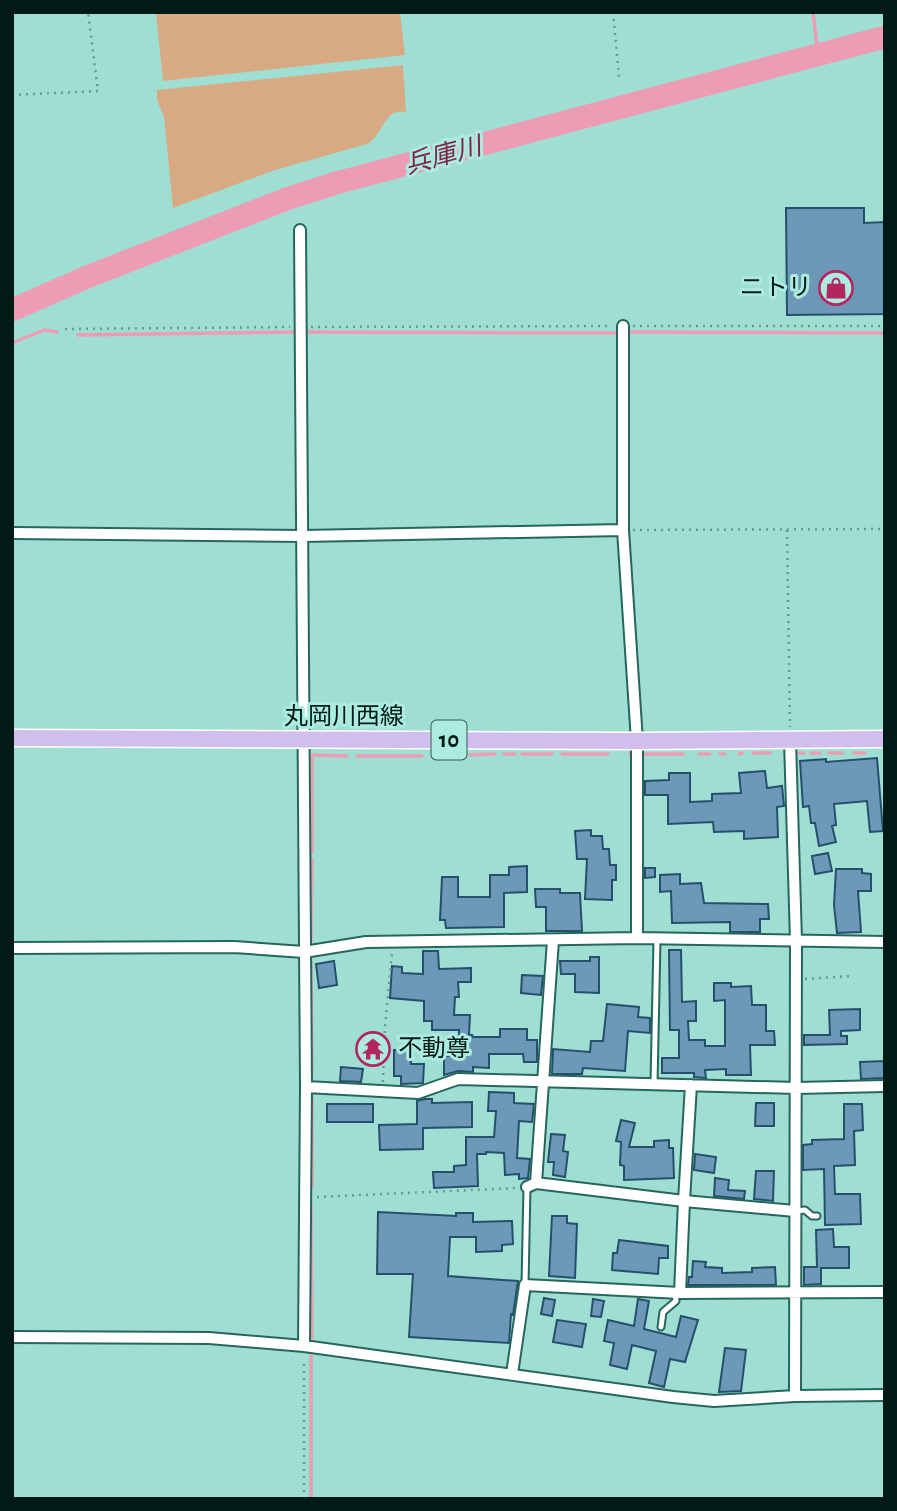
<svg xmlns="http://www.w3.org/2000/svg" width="897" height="1511" viewBox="0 0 897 1511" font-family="'Alegreya Sans','Noto Sans JP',sans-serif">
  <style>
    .green { fill: #d8aa84 }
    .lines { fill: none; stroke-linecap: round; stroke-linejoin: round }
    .stream { stroke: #ed9db3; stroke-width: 3.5 }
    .river { stroke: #ed9db3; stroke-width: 23 }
    .building { fill: #6d98b8; stroke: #264f6c; stroke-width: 2 }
    .service-casing { stroke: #26665c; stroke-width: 9 }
    .minor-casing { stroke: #26665c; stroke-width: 14 }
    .primary-casing { stroke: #fff; stroke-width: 19 }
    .path { stroke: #679990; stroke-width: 2.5; stroke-dasharray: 2 5; stroke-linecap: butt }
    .service { stroke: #fff; stroke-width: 5 }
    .minor { stroke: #fff; stroke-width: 10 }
    .primary { stroke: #d1beee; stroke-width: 16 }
    .labels { text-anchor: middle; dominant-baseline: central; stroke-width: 6; stroke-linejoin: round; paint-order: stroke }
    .shield { fill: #acece0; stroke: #345953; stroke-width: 2 }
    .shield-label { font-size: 23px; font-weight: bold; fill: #011a16 }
    .poi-label { font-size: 24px; fill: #011a16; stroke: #acece0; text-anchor: end }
    .street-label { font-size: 24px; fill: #011a16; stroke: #acece0 }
    .water-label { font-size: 26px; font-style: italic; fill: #7f2346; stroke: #acece0 }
  </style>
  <rect width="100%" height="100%" fill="#9fdfd3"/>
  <path class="green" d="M156,12H400L405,55L163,81Z
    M403,65L406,112C384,107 384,134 367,144L275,170L173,208L164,117L157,100V90Z"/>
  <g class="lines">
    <path class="stream" d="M813,12L818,54
      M308,332L619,333
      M631,332L885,333
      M78,335L295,332
      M12,343L44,330L57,332
      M753,753H770
      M799,753H804
      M811,753H820
      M829,753H842
      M854,753H865
      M504,754H515
      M522,754H552
      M562,754H608
      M630,754H683
      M699,754H710
      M720,754H725
      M739,754L742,753
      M470,755L495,754
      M357,756H422
      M432,756L461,755
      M312,852V755L347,756
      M311,941L312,859
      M311,963L312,1074
      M312,1186V1098
      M311,1206L312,1338
      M311,1356V1499"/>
    <path class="river" d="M12,310L87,277L289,198L336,183L885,37"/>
  </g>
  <path class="building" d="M786,208H864V223L885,222V314L787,315Z
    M877,758L883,831L870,832L867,801L834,804L836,825L832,826L836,842L819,846L815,823H811L809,806L803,807L800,761L826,759V762Z
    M765,771L767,788L782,786L784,806L777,807L778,837L744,839V831L714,832L713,822L668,824V795H645V781L669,780V773H690V802L712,801V794L741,793L739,773Z
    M591,830V836H602L603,849H609L610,865H616V880H612V900L585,899L587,859H577L575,831Z
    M828,853L832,871L815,874L812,856Z
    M527,866V892L504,893V927L446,928L445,920H440L442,877H458V897H490V875H509V867Z
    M645,868H655V877L645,878Z
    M836,869H862V873L871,874V891H858L861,932L837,933L834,905Z
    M680,874V884L701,883L704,903L768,904L769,919H760V932H730V922L672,923L671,891L660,892V875Z
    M535,889H560V893H580L582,931H546V907H536Z
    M669,950H681L682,1002L696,1001V1021H688L689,1040H705V1046H725V1000L714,1001V983H731V987L751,986L752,1005H766V1031H774L775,1045H750L751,1075H726V1069L705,1070L706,1078L694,1077V1073H662V1058H679V1030H670Z
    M423,951H438L439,969L471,968V982H458L459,997H455L454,1015H470L469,1035H472L473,1037H500V1029H527V1040H537V1062H524L523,1054H489V1068L473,1067V1072L458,1071L444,1075V1056H459V1030H432V1021H424V1001L390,998L392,966L402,967V973L423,974Z
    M590,957H599V993L575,992V974H561L560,961H590Z
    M334,961L337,985L319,988L316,964Z
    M522,975L543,976L541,995L521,993Z
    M607,1004L639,1007L638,1017L650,1018V1033L628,1031L625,1071L583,1068L582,1074H552L553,1049L590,1052L591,1041H603Z
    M860,1009V1030L841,1031V1036H847V1044L804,1045V1035H830L829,1010Z
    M368,1043L379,1044L378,1055H367Z
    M394,1050L411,1051V1064H424L423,1083L401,1084V1076H394Z
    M885,1061V1078L861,1079L860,1062Z
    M341,1067L363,1069L361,1082L340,1081Z
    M489,1092L514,1093V1103L534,1104L532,1122L519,1121L517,1158L530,1159L528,1178L519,1179V1174L505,1175L504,1153L486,1152V1154H477L478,1186L434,1188L433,1172H454V1166L466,1165V1137H494L496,1111H488Z
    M425,1099H432V1103L472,1102V1127L423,1128V1149L380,1150L379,1125L417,1124V1101Z
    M756,1103H774V1126H755Z
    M327,1104H373V1122H327Z
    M844,1104H862L863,1130L854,1131L855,1165L834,1166L835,1194H860L861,1224L825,1225L824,1169L803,1170V1145L812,1144V1140L844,1139Z
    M621,1120L635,1123L629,1147H654V1141L669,1140V1148H673L674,1178L624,1180V1166L620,1165L621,1142L616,1141Z
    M551,1134L565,1135L563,1151L568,1152L565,1177L553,1175L554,1162H548Z
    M695,1154L716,1157L714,1173L694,1170Z
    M756,1171H774L773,1201L754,1199Z
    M715,1178L729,1180L728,1190L745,1191L744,1199L714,1196Z
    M378,1212L456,1216V1213H473V1222L512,1221L513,1244L502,1245V1251L476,1252V1237H450L448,1276L518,1281L513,1315L511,1314L509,1343L409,1337L413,1274H377Z
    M552,1216H567V1223L577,1224L575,1278L549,1276Z
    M833,1229L834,1247H849V1268H821V1284L804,1285V1267H817L816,1230Z
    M619,1240L668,1246V1258H659L658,1274L612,1270L613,1253H617Z
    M693,1261L706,1262L705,1267L722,1268V1273L752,1272V1268L775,1267L776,1285H688L689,1277H692Z
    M544,1298L555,1300L552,1316L541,1314Z
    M593,1299L604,1301L601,1317L591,1316Z
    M638,1299L649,1301L644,1329L676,1337L681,1316L698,1320L685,1362L670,1359L664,1387L649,1383L656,1351L632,1345L627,1369L610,1365L614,1343L604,1341L608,1320L634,1326Z
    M557,1320L586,1324L582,1347L553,1342Z
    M725,1348L746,1350L741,1391L719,1392Z"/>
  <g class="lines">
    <g class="service-casing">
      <path id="service" d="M654,1084L657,940
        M795,1211L805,1210L812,1216H817
        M525,1285L527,1187
        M661,1327L663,1312L676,1301L675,1293"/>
    </g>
    <g class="minor-casing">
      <path id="minor" d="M300,230L306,1087L304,1346
        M623,326V530L637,741V938
        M12,533L303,536L623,530
        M790,740L796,941L795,1396
        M12,948L234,947L304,952L366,942L637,938L885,942
        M306,1087L418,1093L458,1079L796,1088L885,1086
        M536,1183L684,1201L691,1085
        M527,1187L536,1183L553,940
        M680,1293L684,1201L795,1211
        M12,1337L209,1338L304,1346L673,1397L714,1401L795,1396L885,1395
        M512,1374L525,1285L680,1293L885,1292"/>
    </g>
    <g class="primary-casing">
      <path id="primary" d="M12,738L637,741L885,739"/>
    </g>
    <path class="path" d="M613,12L619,77
      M12,95L98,91L88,12
      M633,326H885
      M311,327L612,326
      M65,329L290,327
      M633,530L885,529
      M787,530L790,727
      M805,979L851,976
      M383,1082L385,1027L392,952
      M317,1197L517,1188
      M304,1499V1359"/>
    <use href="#service" class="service"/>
    <use href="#minor" class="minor"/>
    <use href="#primary" class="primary"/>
  </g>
  <defs>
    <g id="shop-ring" transform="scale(1.75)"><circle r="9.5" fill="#acece0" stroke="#b2255f" stroke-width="1.5"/><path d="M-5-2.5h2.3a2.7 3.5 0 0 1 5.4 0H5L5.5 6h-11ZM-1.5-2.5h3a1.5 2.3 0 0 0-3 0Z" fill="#b2255f"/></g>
    <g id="temple-ring" transform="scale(1.75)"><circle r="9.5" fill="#acece0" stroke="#b2255f" stroke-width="1.5"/><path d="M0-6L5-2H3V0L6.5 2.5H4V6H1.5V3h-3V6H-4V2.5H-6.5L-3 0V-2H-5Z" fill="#b2255f"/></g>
  </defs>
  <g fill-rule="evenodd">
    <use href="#shop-ring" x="836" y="288"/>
    <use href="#temple-ring" x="373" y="1049"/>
  </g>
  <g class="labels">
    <rect class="shield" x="431.5" y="720.5" width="35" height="39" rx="5"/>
    <g class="shield-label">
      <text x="449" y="740">10</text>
    </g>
    <g class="poi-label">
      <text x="812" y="288">ニトリ</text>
      <text x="398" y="1049" text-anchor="start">不動尊</text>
    </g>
    <g class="street-label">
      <text x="344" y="717">丸岡川西線</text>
    </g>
    <g class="water-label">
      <text transform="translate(443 156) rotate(-15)">兵庫川</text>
    </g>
  </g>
  <rect width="897" height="1511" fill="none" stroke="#011a16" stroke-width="28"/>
</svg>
